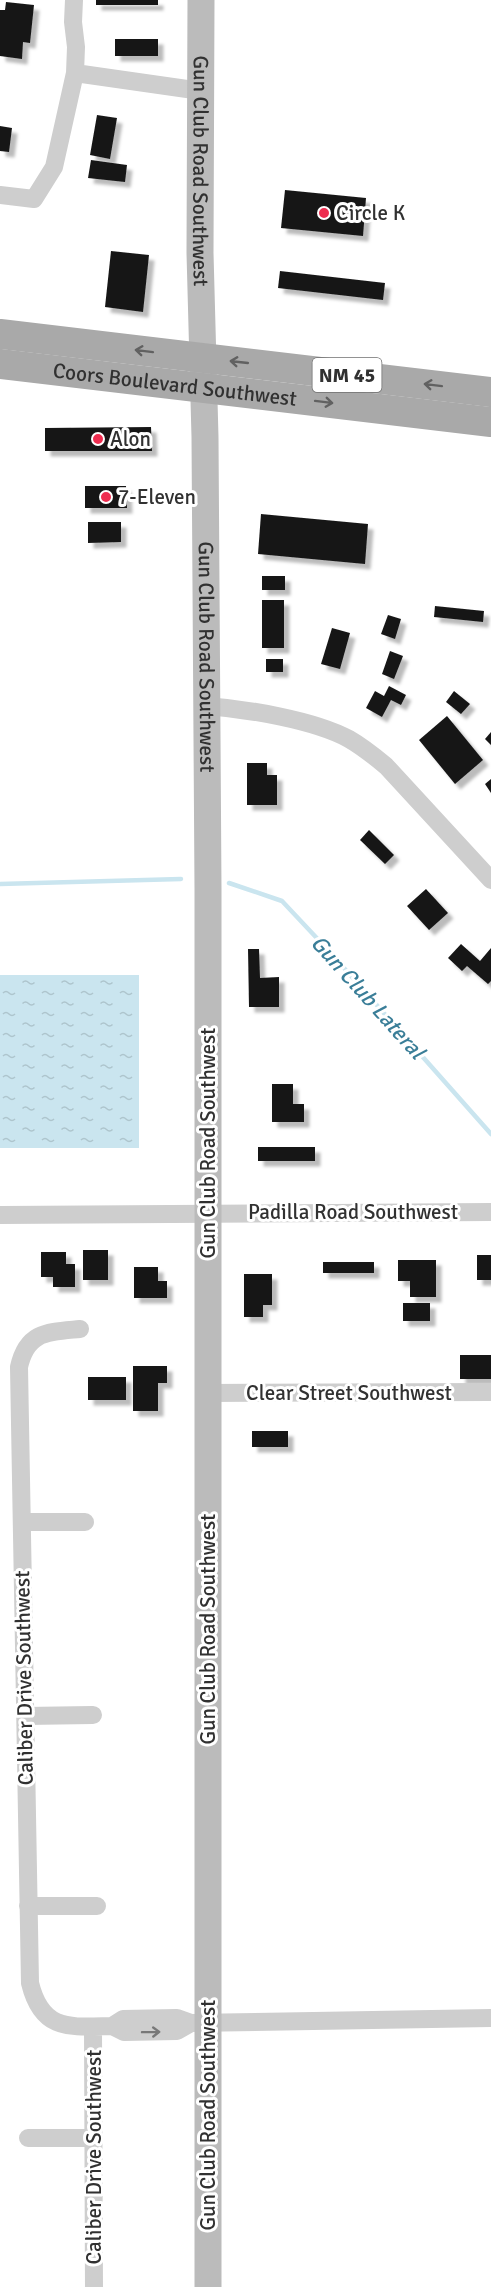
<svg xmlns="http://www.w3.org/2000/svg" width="491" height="2287" viewBox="0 0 491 2287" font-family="Signika,sans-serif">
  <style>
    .water { fill: url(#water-ripples) }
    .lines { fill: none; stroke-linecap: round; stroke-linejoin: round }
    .stream { stroke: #cae5ef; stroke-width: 4.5 }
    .building { fill: #181818; filter: url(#shadow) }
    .street { stroke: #cecece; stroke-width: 18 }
    .secondary { stroke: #bbb; stroke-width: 27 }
    .primary { stroke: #a9a9a9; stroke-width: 30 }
    .oneway { stroke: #616161 }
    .oneway2 { stroke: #787878 }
    .poi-dot { fill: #ee2d50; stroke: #fff; stroke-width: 2 }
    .labels { text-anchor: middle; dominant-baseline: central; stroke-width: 6; stroke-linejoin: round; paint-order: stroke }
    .shield { fill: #fff; stroke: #6f6f6f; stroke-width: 1.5 }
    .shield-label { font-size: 20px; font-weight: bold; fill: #313131 }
    .street-label { font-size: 21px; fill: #313131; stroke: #fff }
    .poi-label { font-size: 21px; fill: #313131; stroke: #fff; text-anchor: start }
    .water-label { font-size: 22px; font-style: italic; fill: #3a7e98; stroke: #fff }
  </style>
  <defs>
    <pattern id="water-ripples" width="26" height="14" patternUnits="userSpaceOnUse" patternTransform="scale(1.5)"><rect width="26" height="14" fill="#cae5ef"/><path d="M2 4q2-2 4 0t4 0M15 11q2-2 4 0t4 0" fill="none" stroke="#aec5cd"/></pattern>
    <filter id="shadow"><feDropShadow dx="5.5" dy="5.5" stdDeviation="1.5" flood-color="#0004"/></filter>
  </defs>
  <rect width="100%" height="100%" fill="#fff"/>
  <path class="water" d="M0,975H139V1148H0Z"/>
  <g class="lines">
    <path class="stream" d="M229,883L282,901L328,950L491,1134
      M0,884L181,879"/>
  </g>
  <path class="building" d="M96,0H158V5H96Z
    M6,2L34,5L30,43L23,42L22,59L0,56V10H5Z
    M115,39H158V56H115Z
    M97,115L117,118L110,159L90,155Z
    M0,126L12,128L9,152L0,151Z
    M91,160L127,165L125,182L88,178Z
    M285,190L366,198L363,236L281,228Z
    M111,251L149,255L143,312L105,307Z
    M280,271L385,283L383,300L278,288Z
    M151,427L152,451H45V428Z
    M85,486H126L127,508H85Z
    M261,514L368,524L365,564L258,554Z
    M88,522H121V542L88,543Z
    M262,576H285V590H262Z
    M262,600H284V648H262Z
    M435,606L484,611L483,622L434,617Z
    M388,615L401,619L395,639L381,634Z
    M332,628L350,633L340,669L321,664Z
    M390,651L403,656L394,679L382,674Z
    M266,659H283V672H266Z
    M389,686L406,695L401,705L391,700L382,717L366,708L375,691L384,696Z
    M454,691L470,704L461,714L446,702Z
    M447,716L483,760L455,784L419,740Z
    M491,732V745L485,739Z
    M247,763H267V775H277V805H247Z
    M491,779V793L485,784Z
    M369,830L394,855L385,864L360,840Z
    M426,889L448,913L429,930L407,906Z
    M461,944L480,961L491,948V981L488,984L467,966L462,971L448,958Z
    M248,949H259L260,978L279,977V1007H249Z
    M272,1084H293V1104H304V1122H272Z
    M258,1147H315V1161H258Z
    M83,1250H108V1280H83Z
    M41,1252H66V1264H75V1287H53V1277H41Z
    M477,1255H491V1280H477Z
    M398,1260H436V1297H410V1281H398Z
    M323,1262H374V1273H323Z
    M134,1267H158V1281H167V1298H134Z
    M244,1274H272V1305H263V1317H244Z
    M403,1303H430V1321H403Z
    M460,1355H491V1379H460Z
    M133,1366H167V1383H158V1411H133Z
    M88,1377H126V1400H88Z
    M252,1431H288V1447H252Z"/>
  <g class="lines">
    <path class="street" d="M75,73L201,91
      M0,195L34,199L54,167L75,73L76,47L73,22L74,0
      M206,706C247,709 314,720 349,739C363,747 374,756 386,766L491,880
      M0,1215L491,1212
      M80,1329C48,1332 27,1331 19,1367L30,1983C42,2032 70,2027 112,2026
      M207,1393L491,1392
      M22,1522H85
      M25,1716L93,1715
      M28,1906H97
      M191,2023L177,2031L124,2032L112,2026L123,2019L177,2018L191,2023L491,2018
      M93,2027L94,2287
      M28,2138H93"/>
    <path class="secondary" id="s1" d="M201,0L200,253L205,437L208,888V2287"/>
    <g class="primary">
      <path d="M0,334L491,392"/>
      <path id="s2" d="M0,364L491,422"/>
    </g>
  </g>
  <defs><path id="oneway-shaft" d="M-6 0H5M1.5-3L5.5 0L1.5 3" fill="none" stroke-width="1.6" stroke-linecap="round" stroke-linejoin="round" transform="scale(1.5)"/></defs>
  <g class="oneway">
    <use href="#oneway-shaft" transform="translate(144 351) rotate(-173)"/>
    <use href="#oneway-shaft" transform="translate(239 362) rotate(-174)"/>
    <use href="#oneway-shaft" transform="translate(433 385) rotate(-173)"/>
    <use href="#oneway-shaft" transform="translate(324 402) rotate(7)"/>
  </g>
  <use class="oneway2" href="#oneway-shaft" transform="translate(151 2032) rotate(-1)"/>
  <g class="poi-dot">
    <circle cx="324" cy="213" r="6"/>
    <circle cx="98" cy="439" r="6"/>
    <circle cx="106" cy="497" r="6"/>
  </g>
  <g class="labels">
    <rect class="shield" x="312.5" y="358" width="69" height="34" rx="4.5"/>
    <g class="shield-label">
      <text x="347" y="375">NM 45</text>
    </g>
    <g class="street-label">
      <text stroke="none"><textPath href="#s1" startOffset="171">Gun Club Road Southwest</textPath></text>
      <text stroke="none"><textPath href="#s2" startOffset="176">Coors Boulevard Southwest</textPath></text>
      <text stroke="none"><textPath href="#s1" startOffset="657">Gun Club Road Southwest</textPath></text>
      <text transform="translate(208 1143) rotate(-90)">Gun Club Road Southwest</text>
      <text x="353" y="1212">Padilla Road Southwest</text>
      <text x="349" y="1393">Clear Street Southwest</text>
      <text transform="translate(208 1629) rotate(-90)">Gun Club Road Southwest</text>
      <text transform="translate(24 1678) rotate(-91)">Caliber Drive Southwest</text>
      <text transform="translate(208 2115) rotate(-90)">Gun Club Road Southwest</text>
      <text transform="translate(94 2157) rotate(-90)">Caliber Drive Southwest</text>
    </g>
    <g class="poi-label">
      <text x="336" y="213">Circle K</text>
      <text x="110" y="439">Alon</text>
      <text x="118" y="497">7-Eleven</text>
    </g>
    <g class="water-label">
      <text transform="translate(368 997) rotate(48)">Gun Club Lateral</text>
    </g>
  </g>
</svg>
